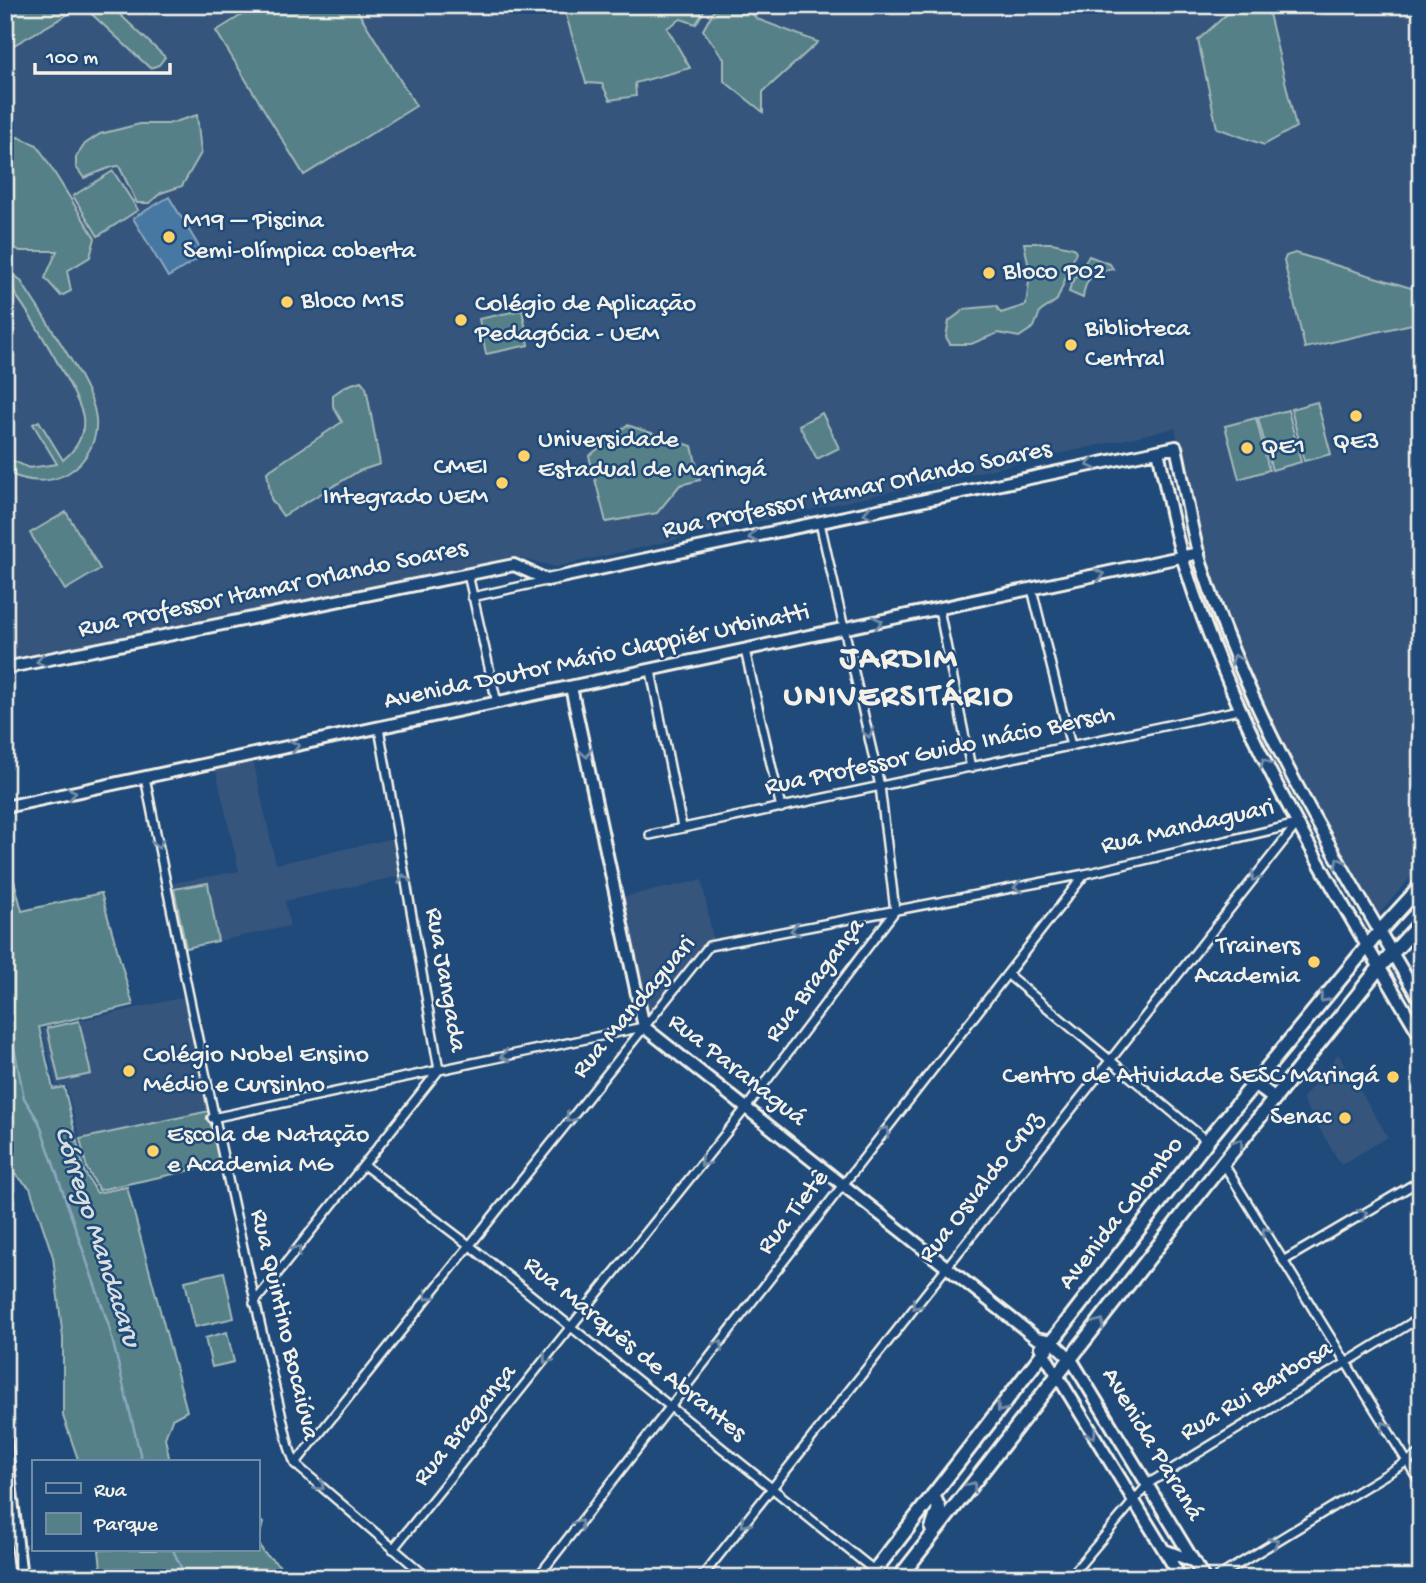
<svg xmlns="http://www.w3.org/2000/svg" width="1426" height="1583" viewBox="0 0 1426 1583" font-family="'Gochi Hand',sans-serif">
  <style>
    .built { fill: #34557d }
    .green { fill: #558087; stroke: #a4b8b8; stroke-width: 2 }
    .water { fill: #4677a3; stroke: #8ca8bf; stroke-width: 2 }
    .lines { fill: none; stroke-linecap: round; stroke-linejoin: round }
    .stream { stroke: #8ca8bf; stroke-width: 2.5 }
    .street-casing { stroke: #f4f1e8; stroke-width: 12 }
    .secondary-casing { stroke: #f4f1e8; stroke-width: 16 }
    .primary-casing { stroke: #f4f1e8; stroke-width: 18 }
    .street { stroke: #1f4a7a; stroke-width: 7 }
    .secondary { stroke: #1f4a7a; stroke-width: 10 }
    .primary { stroke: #1f4a7a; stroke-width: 12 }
    .oneway { stroke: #748da6 }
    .poi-dot { fill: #ffd166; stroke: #1f4a7a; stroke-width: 2.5 }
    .labels { text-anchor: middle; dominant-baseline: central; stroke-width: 5; stroke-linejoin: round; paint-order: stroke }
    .poi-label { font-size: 26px; fill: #f4f1e8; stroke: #1f4a7a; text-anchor: start }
    .street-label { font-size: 26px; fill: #f4f1e8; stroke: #1f4a7a }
    .water-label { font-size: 28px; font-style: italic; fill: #dadfde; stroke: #1f4a7a }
    .district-label { font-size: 33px; font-weight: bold; letter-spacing: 2px; fill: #f4f1e8; stroke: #1f4a7a }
  </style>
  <rect width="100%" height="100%" fill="#1f4a7a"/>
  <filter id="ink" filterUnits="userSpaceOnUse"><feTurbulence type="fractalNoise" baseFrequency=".0143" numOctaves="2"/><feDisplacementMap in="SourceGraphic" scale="14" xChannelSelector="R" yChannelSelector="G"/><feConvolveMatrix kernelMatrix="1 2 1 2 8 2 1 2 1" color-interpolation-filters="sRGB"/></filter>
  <g filter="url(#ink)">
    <path class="built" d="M5,5H1421V865L1377,917L1324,830L1243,668L1201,554L1175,428L555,567L516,557L5,662Z
      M252,755L276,864L394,838L400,876L285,901L290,926L180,949L167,884L239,871L214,763Z
      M702,880L714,945L644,1027L617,898Z
      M189,996L214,1110L80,1139L66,1085L56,1086L42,1029Z
      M1338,1054L1388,1137L1341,1165L1302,1099Z"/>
    <path class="green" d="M5,5H110L165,57L159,65L150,68L83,6L5,50Z
      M258,5H354L416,106L304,175L216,31Z
      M563,5H702L706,7L696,24L681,19L667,28L690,68L635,83L636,96L610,100L602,84L586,83Z
      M1237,5H1267L1296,127L1264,145L1217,128L1198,40Z
      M745,6L757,19L818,42L763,92V112L724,81V59L703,30L714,10Z
      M197,115L201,153L182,186L161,193L149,203H137L119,166C111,165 93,175 84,178L76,167V157L85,144L100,134L140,124H168Z
      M18,137L37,145L95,238L90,257L67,271L71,291L61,296L45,278L57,251H20L5,242V139Z
      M113,171L138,210L98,236L73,196Z
      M1024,243H1052L1074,248L1076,252L1057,300L1040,312L1034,327L1019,337L998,333L971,344H950L946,337L949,321L965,309L996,306L1001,313L1026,305L1030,273Z
      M1295,253L1421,291V322L1305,348L1284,261L1286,256Z
      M1089,256L1110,264L1113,269C1094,272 1085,277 1083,298L1069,292L1071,284Z
      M5,266L21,281C39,311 90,382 95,413C100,436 88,461 68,473C47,485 26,482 6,472L5,457L29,468L57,464L33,424L39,421L63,460C75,450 85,436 83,418C82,400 20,295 5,282Z
      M522,310L529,345L486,354L479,319Z
      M361,381L366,387L380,464L359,471L283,516L271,499L267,472L342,422L333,406V395L346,386Z
      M1317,402L1331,454L1304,461L1291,409Z
      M1288,410L1301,462L1272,470L1258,418Z
      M822,413L839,448L817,459L799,425Z
      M1256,418L1269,470L1239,479L1225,426Z
      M627,425L692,446L700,480L680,485L657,513L606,522L589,456Z
      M66,512L100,569L65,590L30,533Z
      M5,857H8L22,911L101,893L133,1005L39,1027L53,1089L64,1087L84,1171L97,1193L127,1187L187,1411L172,1419L165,1438L170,1462H79L63,1416V1338L53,1257L30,1188L16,1175L5,1172Z
      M208,883L218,941L186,948L174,889Z
      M79,1021L91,1074L59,1081L47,1028Z
      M214,1110L225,1163L99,1190L87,1169L80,1139Z
      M224,1272L234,1318L195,1327L185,1281Z
      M227,1332L234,1362L212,1367L205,1338Z
      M257,1517L263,1523L258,1542L264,1553L295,1578H102L99,1550H257Z"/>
    <path class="water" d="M169,197L204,255L168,277L133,218Z"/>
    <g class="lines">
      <path class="stream" d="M5,1028L12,1037L24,1098L39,1122L109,1326L142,1462
        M173,1550L186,1578"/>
      <g class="street-casing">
        <path id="street" d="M468,574L497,703
          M1032,589L1071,746
          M472,597L546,581
          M939,609L971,768
          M745,650L781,808
          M651,671L682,827
          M145,777C189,1002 236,1225 289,1447L295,1464L428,1578
          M650,835L1239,710
          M1007,974L1207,1141
          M212,1118L643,1027
          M1223,1163L1421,1484
          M365,1166L469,1245L875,1571
          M1283,1261L1421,1180
          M254,1303L439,1070L379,728
          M295,1464L709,946L1085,874L1297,824
          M393,1549L746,1108L895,911L880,786L820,523
          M537,1578L1085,874
          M701,1578L1297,824
          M1069,1578L1149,1483L1421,1317
          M1216,1578L1421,1453"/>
      </g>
      <g class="secondary-casing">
        <path id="secondary" d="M1158,451C1167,490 1173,531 1186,569C1239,737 1332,887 1421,1037
          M5,668L514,565L547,580L1176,447C1185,486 1190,528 1202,566C1252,723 1339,862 1421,1002
          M571,687L644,1027L1036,1338L1052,1341L1071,1359L1204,1578
          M5,807L1199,553
          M1040,1347L1181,1578
          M5,1438L21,1578
          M1164,1550L1195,1562"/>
      </g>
      <g class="primary-casing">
        <path id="primary" d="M1254,1083L1275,1099
          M932,1529L939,1508L933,1495
          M869,1578L1207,1141L1379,932L1421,886
          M899,1578L1223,1163L1379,968L1421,922"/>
      </g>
      <use href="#street" class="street"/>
      <use href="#secondary" class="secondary"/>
      <use href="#primary" class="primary"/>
    </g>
    <defs><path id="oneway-chevron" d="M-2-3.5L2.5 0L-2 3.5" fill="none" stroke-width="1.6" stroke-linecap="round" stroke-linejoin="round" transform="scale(1.75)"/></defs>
    <g class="oneway">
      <use href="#oneway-chevron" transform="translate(1091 464) rotate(168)"/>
      <use href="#oneway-chevron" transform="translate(868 513) rotate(168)"/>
      <use href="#oneway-chevron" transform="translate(753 537) rotate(168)"/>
      <use href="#oneway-chevron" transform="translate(1100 575) rotate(-12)"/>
      <use href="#oneway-chevron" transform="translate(878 622) rotate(-12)"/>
      <use href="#oneway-chevron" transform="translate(1236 659) rotate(-112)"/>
      <use href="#oneway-chevron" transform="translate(41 661) rotate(168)"/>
      <use href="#oneway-chevron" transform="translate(868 733) rotate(78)"/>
      <use href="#oneway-chevron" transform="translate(295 746) rotate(-12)"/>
      <use href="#oneway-chevron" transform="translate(586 753) rotate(78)"/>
      <use href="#oneway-chevron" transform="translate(1265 763) rotate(-115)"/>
      <use href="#oneway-chevron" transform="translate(72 793) rotate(-12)"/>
      <use href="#oneway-chevron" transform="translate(158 844) rotate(79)"/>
      <use href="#oneway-chevron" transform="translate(1339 862) rotate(-119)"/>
      <use href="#oneway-chevron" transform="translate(1255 877) rotate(128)"/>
      <use href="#oneway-chevron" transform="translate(404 879) rotate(-101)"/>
      <use href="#oneway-chevron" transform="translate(1018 887) rotate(169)"/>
      <use href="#oneway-chevron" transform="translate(795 930) rotate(169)"/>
      <use href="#oneway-chevron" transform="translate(1324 998) rotate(129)"/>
      <use href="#oneway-chevron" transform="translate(505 1056) rotate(168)"/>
      <use href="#oneway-chevron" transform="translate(570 1118) rotate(129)"/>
      <use href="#oneway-chevron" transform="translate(885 1131) rotate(-52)"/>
      <use href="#oneway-chevron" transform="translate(1239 1143) rotate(-51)"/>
      <use href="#oneway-chevron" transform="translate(704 1162) rotate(128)"/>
      <use href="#oneway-chevron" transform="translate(1363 1214) rotate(-30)"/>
      <use href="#oneway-chevron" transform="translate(1266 1232) rotate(-122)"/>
      <use href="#oneway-chevron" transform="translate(297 1250) rotate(-51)"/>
      <use href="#oneway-chevron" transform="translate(428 1296) rotate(128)"/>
      <use href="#oneway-chevron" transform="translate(916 1305) rotate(128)"/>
      <use href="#oneway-chevron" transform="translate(1100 1323) rotate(-52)"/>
      <use href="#oneway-chevron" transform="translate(719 1345) rotate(-52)"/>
      <use href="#oneway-chevron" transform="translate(547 1359) rotate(129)"/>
      <use href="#oneway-chevron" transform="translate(1001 1408) rotate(127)"/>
      <use href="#oneway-chevron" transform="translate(1385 1426) rotate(-122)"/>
      <use href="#oneway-chevron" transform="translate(1092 1434) rotate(58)"/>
      <use href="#oneway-chevron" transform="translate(320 1486) rotate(41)"/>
      <use href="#oneway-chevron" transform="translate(972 1486) rotate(-52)"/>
      <use href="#oneway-chevron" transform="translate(745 1523) rotate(129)"/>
      <use href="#oneway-chevron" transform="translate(579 1524) rotate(-52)"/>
      <use href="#oneway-chevron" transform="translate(1274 1542) rotate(-31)"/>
    </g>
  </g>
  <g class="poi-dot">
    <circle cx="169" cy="237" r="7"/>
    <circle cx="989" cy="273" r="7"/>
    <circle cx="287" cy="302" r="7"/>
    <circle cx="461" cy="320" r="7"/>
    <circle cx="1071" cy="345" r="7"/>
    <circle cx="1356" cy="416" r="7"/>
    <circle cx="1247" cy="448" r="7"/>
    <circle cx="524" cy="456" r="7"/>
    <circle cx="502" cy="483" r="7"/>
    <circle cx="1314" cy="962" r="7"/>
    <circle cx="129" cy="1071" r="7"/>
    <circle cx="1393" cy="1077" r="7"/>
    <circle cx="1345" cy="1118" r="7"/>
    <circle cx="153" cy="1151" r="7"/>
  </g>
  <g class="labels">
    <g class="poi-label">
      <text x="183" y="222">M19 – Piscina<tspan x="183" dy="30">Semi-olímpica coberta</tspan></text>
      <text x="1003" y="273">Bloco P02</text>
      <text x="301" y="302">Bloco M15</text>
      <text x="475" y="305">Colégio de Aplicação<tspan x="475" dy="30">Pedagócia - UEM</tspan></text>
      <text x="1085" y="330">Biblioteca<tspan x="1085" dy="30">Central</tspan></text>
      <text x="538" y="441">Universidade<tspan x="538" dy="30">Estadual de Maringá</tspan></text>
      <text x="1356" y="443" text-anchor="middle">QE3</text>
      <text x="1261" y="448">QE1</text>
      <text x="488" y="468" text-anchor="end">CMEI<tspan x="488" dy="30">Integrado UEM</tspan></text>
      <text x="1300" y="947" text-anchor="end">Trainers<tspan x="1300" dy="30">Academia</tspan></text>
      <text x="143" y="1056">Colégio Nobel Ensino<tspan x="143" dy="30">Médio e Cursinho</tspan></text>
      <text x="1379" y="1077" text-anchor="end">Centro de Atividade SESC Maringá</text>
      <text x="1331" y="1118" text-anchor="end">Senac</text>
      <text x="167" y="1136">Escola de Natação<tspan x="167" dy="30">e Academia MG</tspan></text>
    </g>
    <g class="street-label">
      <text transform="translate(857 491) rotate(-12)">Rua Professor Itamar Orlando Soares</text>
      <text transform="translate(273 590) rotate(-12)">Rua Professor Itamar Orlando Soares</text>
      <text transform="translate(597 658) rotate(-12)">Avenida Doutor Mário Clappiér Urbinatti</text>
      <text transform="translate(940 752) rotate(-12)">Rua Professor Guido Inácio Bersch</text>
      <text transform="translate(1188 828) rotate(-13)">Rua Mandaguari</text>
      <text transform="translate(444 980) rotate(80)">Rua Jangada</text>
      <text transform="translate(816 981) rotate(-53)">Rua Bragança</text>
      <text transform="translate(635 1008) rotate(-50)">Rua Mandaguari</text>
      <text transform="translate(736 1071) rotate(38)">Rua Paranaguá</text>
      <text transform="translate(982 1188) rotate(-52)">Rua Osvaldo Cruz</text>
      <text transform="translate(794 1213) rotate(-52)">Rua Tietê</text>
      <text transform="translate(1122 1214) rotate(-52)">Avenida Colombo</text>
      <text transform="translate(283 1325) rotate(77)">Rua Quintino Bocaiúva</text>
      <text transform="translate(634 1350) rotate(39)">Rua Marquês de Abrantes</text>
      <text transform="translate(1257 1392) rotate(-31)">Rua Rui Barbosa</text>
      <text transform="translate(466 1426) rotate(-51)">Rua Bragança</text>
      <text transform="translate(1151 1445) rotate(59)">Avenida Paraná</text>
    </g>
    <g class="water-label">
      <text transform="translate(96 1237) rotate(72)">Córrego Mandacaru</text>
    </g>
    <g class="district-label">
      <text x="899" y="660">JARDIM<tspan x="899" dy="38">UNIVERSITÁRIO</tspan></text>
    </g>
  </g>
  <rect width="1426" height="1583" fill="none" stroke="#1f4a7a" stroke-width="28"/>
  <rect x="14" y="14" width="1398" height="1555" fill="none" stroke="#f4f1e8" stroke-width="2.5" filter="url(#ink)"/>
  <rect x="32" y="1460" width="228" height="91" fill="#1f4a7a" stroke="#748da6" stroke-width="2"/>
  <rect x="46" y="1483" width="35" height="10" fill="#1f4a7a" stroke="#748da6" stroke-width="2"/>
  <text x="94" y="1496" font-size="21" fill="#f4f1e8">Rua</text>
  <rect x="46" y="1513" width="35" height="21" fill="#558087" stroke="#748da6" stroke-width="2"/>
  <text x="94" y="1530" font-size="21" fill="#f4f1e8">Parque</text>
  <path d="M35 63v10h135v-10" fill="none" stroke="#f4f1e8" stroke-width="3.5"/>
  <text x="46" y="63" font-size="21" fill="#f4f1e8" stroke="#1f4a7a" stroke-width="5" paint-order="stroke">100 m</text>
</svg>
